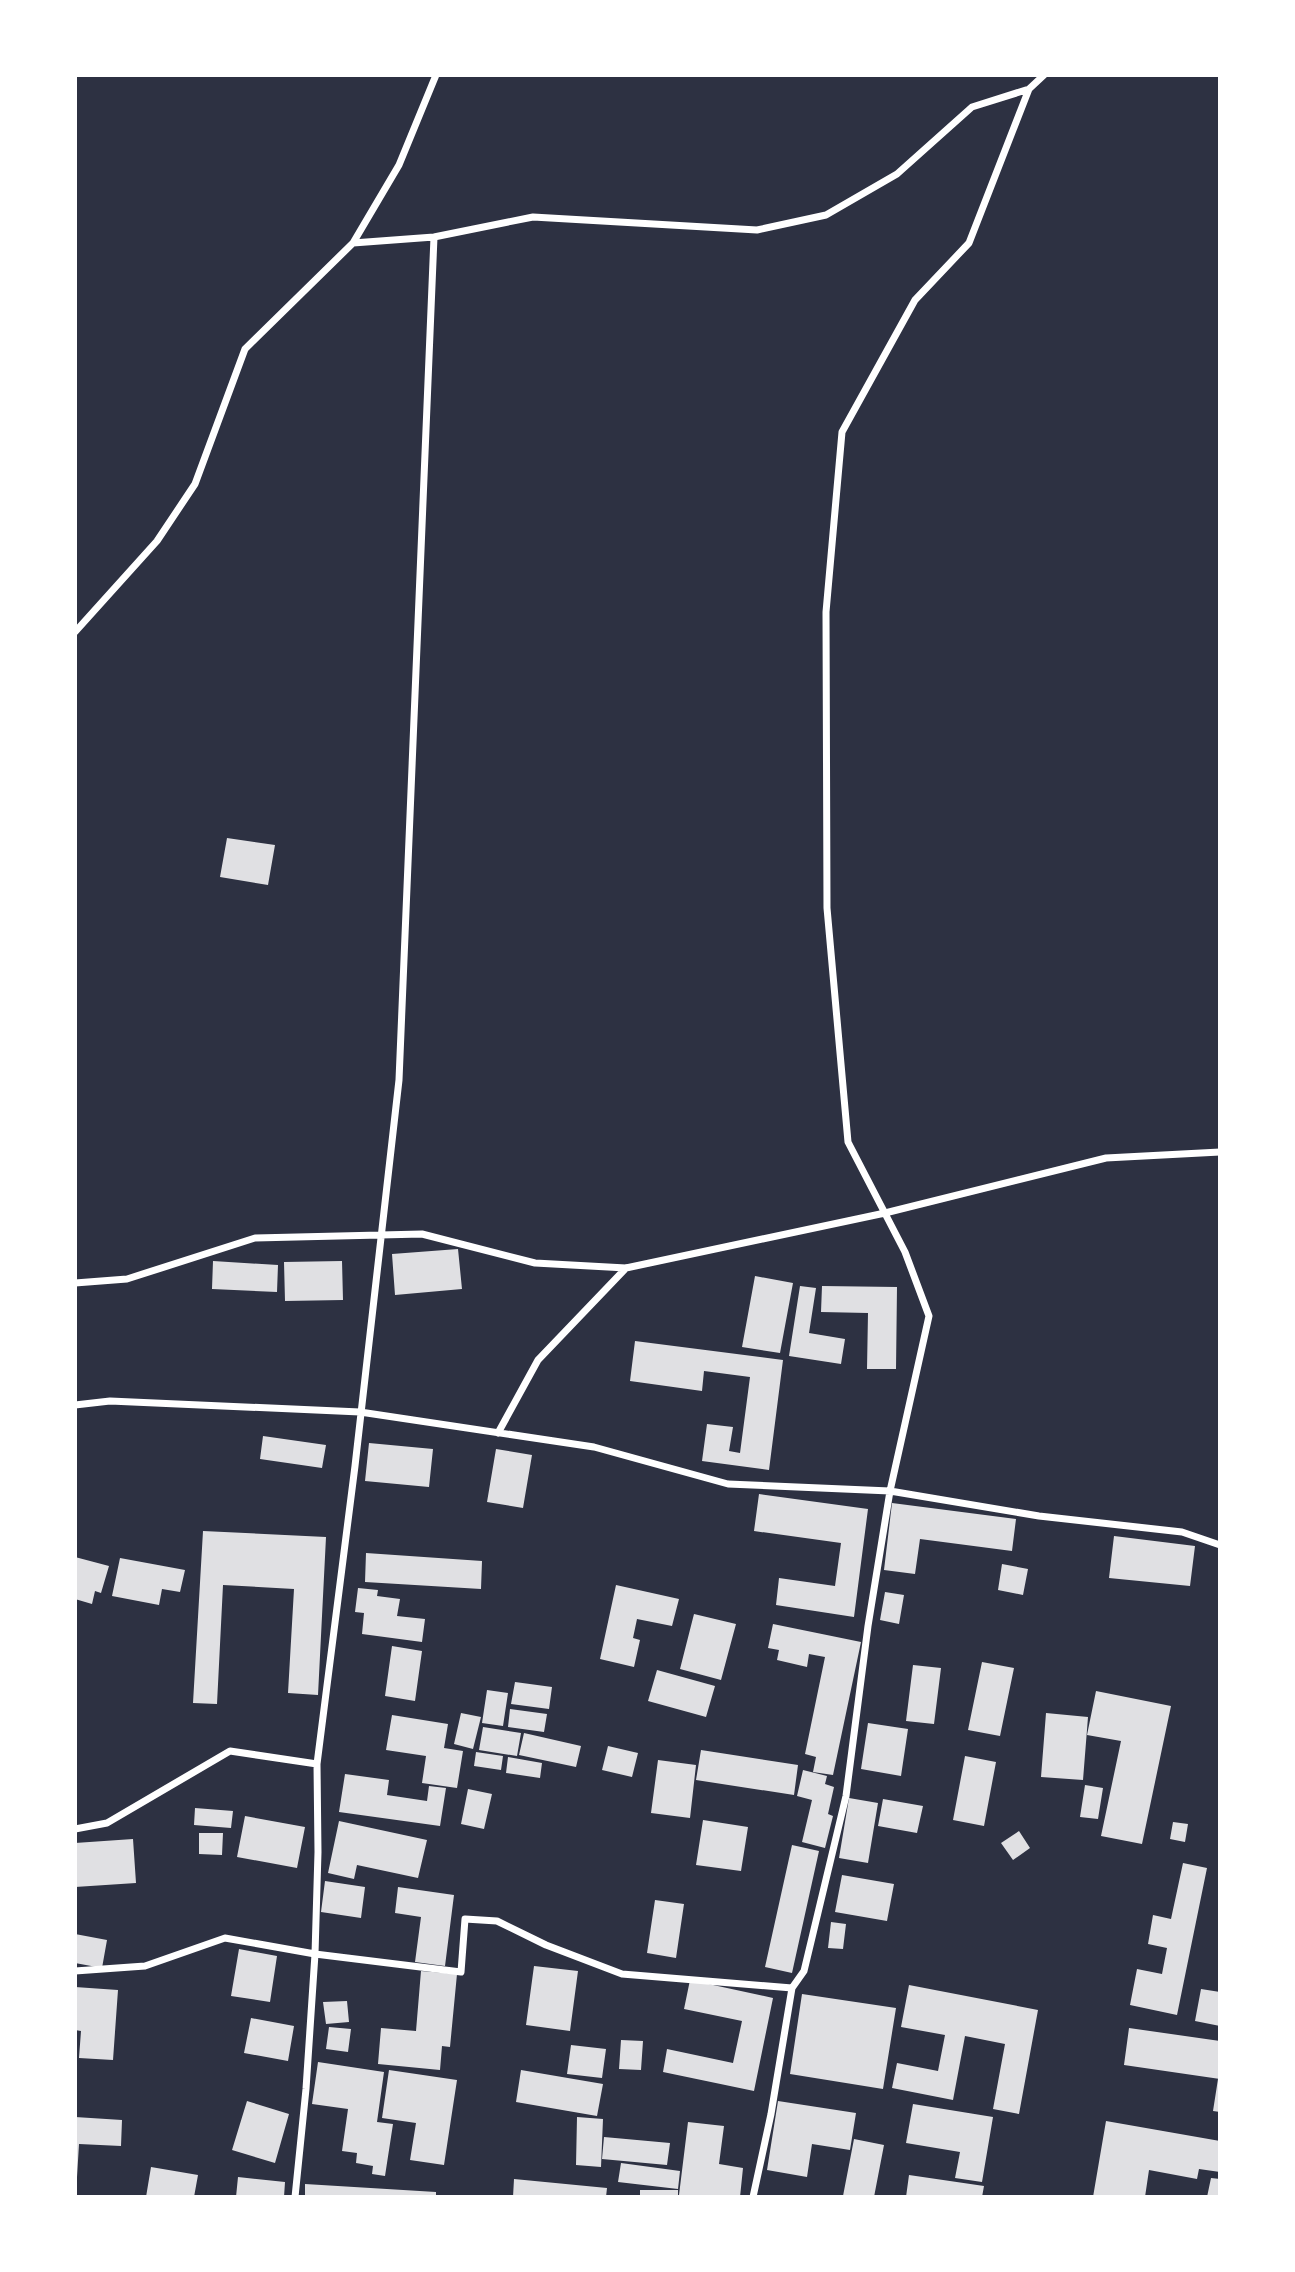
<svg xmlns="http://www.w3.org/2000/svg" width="1295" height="2272" viewBox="0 0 1295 2272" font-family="'Alegreya Sans',sans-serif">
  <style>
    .building { fill: #e0e0e3 }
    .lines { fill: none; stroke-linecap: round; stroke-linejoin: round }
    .minor { stroke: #fff; stroke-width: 7 }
  </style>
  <rect width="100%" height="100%" fill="#2d3142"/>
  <path class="building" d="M227,838L275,845L268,885L220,877Z
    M458,1249L462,1289L395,1295L392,1254Z
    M213,1261L278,1265L277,1292L212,1289Z
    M342,1261L343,1300L285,1301L284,1262Z
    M755,1276L793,1283L780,1353L742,1347Z
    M800,1286L816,1288L809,1333L845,1339L841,1364L789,1356Z
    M822,1286L897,1287L896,1369H867L868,1313L821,1312Z
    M635,1341L783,1360L769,1470L702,1461L707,1424L733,1427L729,1451L740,1453L750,1377L704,1371L702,1391L630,1381Z
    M263,1436L326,1445L322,1468L260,1459Z
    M369,1443L433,1449L429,1487L365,1481Z
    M496,1449L532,1455L523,1508L487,1502Z
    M759,1494L868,1509L854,1617L776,1605L779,1578L835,1586L841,1543L754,1531Z
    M892,1503L1016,1519L1012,1551L920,1539L915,1574L884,1570Z
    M203,1531L326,1537L318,1695L288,1693L294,1589L223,1585L217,1704L193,1703Z
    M1114,1536L1195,1546L1190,1586L1109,1578Z
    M366,1553L482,1561L481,1589L365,1582Z
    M75,1557L109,1566L101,1593L95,1591L92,1604L75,1599Z
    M120,1558L185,1570L180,1592L162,1589L159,1605L112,1596Z
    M1002,1564L1028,1569L1023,1595L998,1590Z
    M616,1585L679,1599L672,1626L637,1619L633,1638L640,1640L634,1667L600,1659Z
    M358,1588L378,1590L377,1596L400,1599L397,1616L425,1619L422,1642L362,1634L364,1613L355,1612Z
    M885,1592L904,1595L899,1624L880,1620Z
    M694,1614L736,1624L721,1680L680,1669Z
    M773,1624L861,1642L833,1775L813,1772L816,1757L805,1754L825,1657L809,1654L807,1667L777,1660L779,1650L768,1648Z
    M392,1646L422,1651L415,1701L385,1696Z
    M982,1662L1014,1668L1000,1736L968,1730Z
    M913,1665L941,1668L934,1724L906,1721Z
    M657,1670L715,1686L706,1717L648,1701Z
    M515,1682L552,1687L549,1709L511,1704Z
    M487,1690L508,1693L503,1726L482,1723Z
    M1096,1691L1171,1706L1142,1844L1101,1836L1121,1741L1087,1735Z
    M510,1709L547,1714L544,1732L508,1727Z
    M461,1713L481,1717L473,1749L454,1744Z
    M1046,1713L1088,1717L1083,1780L1041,1777Z
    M392,1715L448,1724L444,1748L463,1751L457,1788L422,1783L426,1756L386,1750Z
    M868,1723L908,1729L901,1776L861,1769Z
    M483,1727L521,1733L517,1756L479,1750Z
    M524,1733L581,1746L576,1767L519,1755Z
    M608,1746L638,1753L632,1777L602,1770Z
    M701,1750L798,1765L794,1795L696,1780Z
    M476,1752L503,1756L501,1770L474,1766Z
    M965,1756L996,1762L984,1826L953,1820Z
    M508,1757L542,1763L540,1778L506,1773Z
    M658,1760L696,1765L690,1818L651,1813Z
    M803,1770L827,1776L825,1784L834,1787L828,1814L833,1816L825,1848L802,1842L812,1800L797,1796Z
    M345,1774L389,1780L387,1795L427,1801L429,1786L446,1788L440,1826L339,1812Z
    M1085,1785L1103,1788L1098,1819L1080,1817Z
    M468,1789L492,1794L484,1829L461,1824Z
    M849,1798L878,1803L868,1863L839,1858Z
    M883,1799L923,1806L917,1833L878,1826Z
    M195,1808L233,1811L231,1828L194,1825Z
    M245,1816L305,1827L297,1868L237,1857Z
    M703,1820L748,1827L741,1871L696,1865Z
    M339,1821L427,1840L418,1878L357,1865L354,1879L328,1873Z
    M1173,1822L1188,1824L1185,1842L1170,1839Z
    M1019,1831L1030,1848L1013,1860L1001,1843Z
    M199,1833H223L222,1855L199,1854Z
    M133,1839L136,1883L75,1887V1843Z
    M792,1845L819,1851L792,1973L765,1967Z
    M1183,1863L1207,1868L1177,2015L1130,2005L1137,1969L1162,1974L1167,1948L1148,1944L1153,1915L1171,1919Z
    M842,1875L894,1884L887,1921L835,1912Z
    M325,1881L365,1887L361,1918L321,1912Z
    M398,1887L454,1895L445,1966L415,1962L421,1917L395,1913Z
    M655,1900L684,1904L676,1958L647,1953Z
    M831,1922L846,1924L843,1949L828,1948Z
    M75,1934L107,1940L102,1968L75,1963Z
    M239,1949L277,1956L270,2002L231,1996Z
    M534,1966L578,1971L570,2031L526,2025Z
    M421,1971L457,1974L450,2047L442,2046L440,2070L378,2064L381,2028L416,2031Z
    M690,1980L773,1998L754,2091L663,2072L667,2049L733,2063L742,2021L684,2009Z
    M909,1985L1038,2010L1019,2114L993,2109L1005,2044L965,2036L953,2100L892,2088L897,2063L938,2071L945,2035L901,2027Z
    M75,1987L118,1990L113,2060L79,2058L81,2031L75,2030Z
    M1201,1989L1220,1992V2026L1195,2021Z
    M802,1994L896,2008L883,2089L790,2074Z
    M347,2001L349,2022L326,2024L323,2002Z
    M251,2018L294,2026L288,2061L244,2053Z
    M329,2027L351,2029L348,2052L326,2049Z
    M1129,2028L1220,2041V2079L1124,2065Z
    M621,2040L643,2041L641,2070L619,2069Z
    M571,2045L606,2049L602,2078L567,2074Z
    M318,2062L384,2072L377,2122L393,2124L385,2176L372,2174L373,2166L356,2163L357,2153L342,2151L348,2109L312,2104Z
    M389,2070L457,2080L444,2165L410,2160L416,2123L382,2118Z
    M521,2070L603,2084L597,2116L516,2102Z
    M1218,2079H1220V2112L1213,2111Z
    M247,2101L289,2114L275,2163L232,2150Z
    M778,2101L856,2113L850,2150L812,2144L807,2177L767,2170Z
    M913,2104L993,2117L982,2182L955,2178L960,2152L906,2143Z
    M75,2117L122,2120L121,2146L79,2144L77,2177H75Z
    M577,2117L603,2119L601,2167L576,2165Z
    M1106,2121L1220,2141V2172L1199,2169L1197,2179L1149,2170L1145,2197H1093Z
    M688,2122L724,2126L719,2164L743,2168L740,2197L679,2195Z
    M604,2137L670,2143L667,2165L602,2159Z
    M854,2139L884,2145L874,2197L843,2196Z
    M621,2163L680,2171L678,2189L618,2182Z
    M151,2167L198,2175L194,2197H146Z
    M909,2175L984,2186L982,2197H906Z
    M238,2177L285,2182L284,2197H236Z
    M1211,2178L1220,2179V2197H1207Z
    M514,2179L607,2188L606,2197H513Z
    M305,2184L436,2192V2197H305Z
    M640,2190H678V2197H640Z"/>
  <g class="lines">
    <path class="minor" d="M353,243L399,165L436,75
      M75,632L157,541L195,484L245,349L353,243L434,237L533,217L757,230L826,215L897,174L972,107L1029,89L1044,75
      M75,1283L127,1279L255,1238L422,1234L535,1263L626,1268L885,1213L1106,1158L1220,1152
      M75,1405L110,1401L360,1412L594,1447L728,1484L890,1491L1039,1516L1182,1532L1220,1545
      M498,1433L538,1360L626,1268
      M75,1829L107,1823L230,1751L317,1764
      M75,1971L145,1966L225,1938L315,1954L461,1972L465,1919L497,1921L546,1945L622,1974L792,1988
      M295,2197L306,2089L315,1954L318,1852L317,1764L355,1466L399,1080L434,237
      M753,2197L771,2114L792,1988L804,1971L846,1796L868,1626L890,1491L929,1316L905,1252L848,1142L827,908L826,612L842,432L915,300L969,243L1029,89"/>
  </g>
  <rect width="1295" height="2272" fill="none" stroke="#ffffff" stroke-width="154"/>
</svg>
